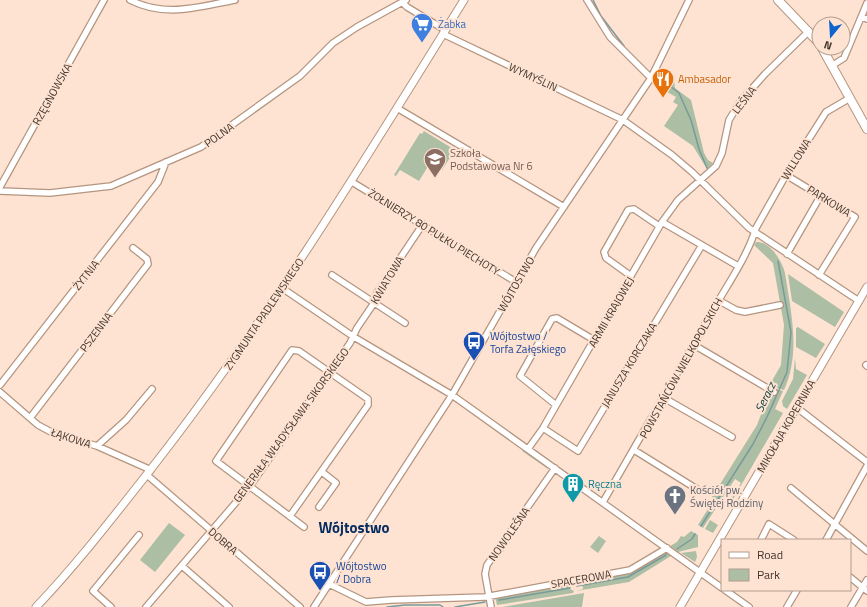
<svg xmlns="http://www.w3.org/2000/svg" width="867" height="607" viewBox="0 0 867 607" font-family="'Titillium Web',sans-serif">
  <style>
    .green { fill: #acbea4 }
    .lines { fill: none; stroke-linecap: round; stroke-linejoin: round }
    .stream { stroke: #799a9a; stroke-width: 1.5 }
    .minor-casing { stroke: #b49580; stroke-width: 8 }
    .tertiary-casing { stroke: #b49580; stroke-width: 9 }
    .secondary-casing { stroke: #b49580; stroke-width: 10 }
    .minor { stroke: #fff; stroke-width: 5.5 }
    .tertiary { stroke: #fff; stroke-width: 7 }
    .secondary { stroke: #fff; stroke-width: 8 }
    .labels { text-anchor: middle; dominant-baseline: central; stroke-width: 4; stroke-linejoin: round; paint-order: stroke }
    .shop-label { font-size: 11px; fill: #366cbe; stroke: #fee3d2; text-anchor: start }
    .street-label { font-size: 11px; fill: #41342b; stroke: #fee3d2 }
    .food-label { font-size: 11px; fill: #c56008; stroke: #fee3d2; text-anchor: start }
    .education-label { font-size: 11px; fill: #785e54; stroke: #fee3d2; text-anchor: start }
    .transit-label { font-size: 11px; fill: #164399; stroke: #fee3d2; text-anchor: start }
    .culture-label { font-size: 11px; fill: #0d838f; stroke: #fee3d2; text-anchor: start }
    .worship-label { font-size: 11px; fill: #5b616d; stroke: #fee3d2; text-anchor: start }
    .water-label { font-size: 12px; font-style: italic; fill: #0a3d41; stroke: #fee3d2 }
    .district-label { font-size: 15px; font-weight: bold; fill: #072d60; stroke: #fee3d2 }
  </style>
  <rect width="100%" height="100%" fill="#fee3d2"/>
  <path class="green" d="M659,73L674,81L675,88L691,100L704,153L708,160L713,163L707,169L693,146L664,126L678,105L673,102L676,97L653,84Z
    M424,131L455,150L442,170L430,163L419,181L400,170L396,176L394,175L420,133L422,134Z
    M756,242C770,241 782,261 785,273C791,312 801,353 784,390L769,386L781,365L784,325L773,263L754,245Z
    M788,274L844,312L835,327L792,301Z
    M798,327L825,344L816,358L796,347V328Z
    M795,358L796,369L807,375L787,409L783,406L782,401L793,379Z
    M772,388L783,391L775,409L783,413L729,506L728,504L741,483L735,479L703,528L698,525L713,501L712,497L757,425L762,412L761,411L763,406L761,405L767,394L772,396L775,390Z
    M525,449L546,466L548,469L522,451Z
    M522,520L524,521L499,558L497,557Z
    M710,520L718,525L713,533L705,529Z
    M169,523L185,535L155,572L140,560Z
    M691,531L698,535V547L678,552L670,546L677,542L681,536L684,537Z
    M599,536L606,541L598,553L590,547Z
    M665,551L671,556L629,582L576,591L583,589L582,582L625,572Z
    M696,551L697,557L695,562L681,553Z
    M571,584L570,589L574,591L573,593L497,605L495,596Z
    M584,593L582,607H502Z"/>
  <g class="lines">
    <path class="stream" d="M593,0L601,16L624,46
      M657,76L679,93L691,120L699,149L707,168
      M701,526L753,444L767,417L787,372L791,332L778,261
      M677,549L692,539L695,534
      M577,586L628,577L666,555
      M499,600L570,588
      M387,607L405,605H440L443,607
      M455,607L485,602"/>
    <g class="minor-casing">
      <path id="minor" d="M130,0C166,18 197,7 235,0
        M587,0L610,37L651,78
        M402,2L407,7L445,30
        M861,17L867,19
        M443,34L623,120L672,155L692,172L749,228L859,301
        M833,65L844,58L867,3
        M397,108L564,207
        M786,175L855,217L819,275
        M352,182L516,282
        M0,187L104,0
        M0,191L50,193L111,186L201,147L300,76L333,43L357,27L406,0
        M662,222L738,266
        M787,254L821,195
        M332,275L405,323
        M631,276L606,258L604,252L628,210L634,209L659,226
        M282,288L354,337L452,395L722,588
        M718,300L736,310L745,312L780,305
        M694,345L774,392
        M866,365L867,366
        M0,385L158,182L166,162
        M0,392L38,425L51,432L97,446L151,470
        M664,398L732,437
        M556,405L520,376L552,319L557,318L594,340
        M796,407L867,462
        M30,418L148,264L147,259L133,248
        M543,428L578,451L702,245
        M97,446L126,420L152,389
        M528,449L543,428L662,222L678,200L716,166L722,153L729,120L740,102L765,74L809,31
        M634,450L700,491
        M147,475L300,607
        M791,488L867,551
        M603,502C639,440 674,379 709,317C725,288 747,258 756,228L786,175L826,112L850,98
        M319,507L336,483L322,472
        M290,516L368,405V399L299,351L292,350L216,461L304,527
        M761,540L769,524L794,540
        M826,540L867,466
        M182,566L229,607
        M850,577L867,591
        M329,584L366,602L391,600L485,597L630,570L667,548
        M725,590L749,607
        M111,607L93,591L139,535
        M146,607L250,486L350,343L357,328L374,303L377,293L423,224
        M314,607L452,395L536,248L651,78L689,0
        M491,607L485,574L487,565L555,468
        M787,607L797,590
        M851,607L867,580"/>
    </g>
    <g class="tertiary-casing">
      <path id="tertiary" d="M36,607C77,564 114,516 151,469C267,321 365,160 464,0
        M680,607L867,287"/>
    </g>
    <g class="secondary-casing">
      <path id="secondary" d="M778,0L819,43
        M822,48L867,129"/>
    </g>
    <use href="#minor" class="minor"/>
    <use href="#tertiary" class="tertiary"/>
    <use href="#secondary" class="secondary"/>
  </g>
  <defs>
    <g id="supermarket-pin" transform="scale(1.15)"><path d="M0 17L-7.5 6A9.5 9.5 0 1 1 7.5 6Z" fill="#3f7fe0" stroke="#fee3d2"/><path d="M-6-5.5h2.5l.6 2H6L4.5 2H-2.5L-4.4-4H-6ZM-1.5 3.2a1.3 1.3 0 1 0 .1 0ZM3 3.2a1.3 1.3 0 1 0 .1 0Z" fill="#fff"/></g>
    <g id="restaurant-pin" transform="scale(1.15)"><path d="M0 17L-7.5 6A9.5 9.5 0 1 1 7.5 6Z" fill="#e8710a" stroke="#fee3d2"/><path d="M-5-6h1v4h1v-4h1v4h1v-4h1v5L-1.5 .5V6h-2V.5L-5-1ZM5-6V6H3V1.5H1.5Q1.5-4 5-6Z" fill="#fff"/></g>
    <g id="school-pin" transform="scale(1.15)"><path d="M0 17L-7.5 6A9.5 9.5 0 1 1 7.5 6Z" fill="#8d6e63" stroke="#fee3d2"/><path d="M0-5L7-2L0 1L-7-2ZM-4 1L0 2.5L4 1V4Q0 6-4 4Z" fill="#fff"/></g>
    <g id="bus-pin" transform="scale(1.15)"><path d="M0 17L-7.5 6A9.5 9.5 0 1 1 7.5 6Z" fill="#1a4fb4" stroke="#fee3d2"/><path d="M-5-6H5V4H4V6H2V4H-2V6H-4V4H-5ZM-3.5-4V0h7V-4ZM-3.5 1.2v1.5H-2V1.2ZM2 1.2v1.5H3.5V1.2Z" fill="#fff"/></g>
    <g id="building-pin" transform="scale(1.15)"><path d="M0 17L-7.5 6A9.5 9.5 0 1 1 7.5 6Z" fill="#0f9aa8" stroke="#fee3d2"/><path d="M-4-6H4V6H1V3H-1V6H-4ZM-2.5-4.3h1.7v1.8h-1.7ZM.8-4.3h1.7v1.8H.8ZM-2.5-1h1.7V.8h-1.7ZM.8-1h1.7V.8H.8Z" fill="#fff"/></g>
    <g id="church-pin" transform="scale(1.15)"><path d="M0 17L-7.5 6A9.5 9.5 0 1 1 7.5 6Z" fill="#6b7280" stroke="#fee3d2"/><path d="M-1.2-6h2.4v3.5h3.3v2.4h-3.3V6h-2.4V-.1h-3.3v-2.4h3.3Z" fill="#fff"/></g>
  </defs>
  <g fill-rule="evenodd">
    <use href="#supermarket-pin" x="422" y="24"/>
    <use href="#restaurant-pin" x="663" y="79"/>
    <use href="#school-pin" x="435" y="159"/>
    <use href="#bus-pin" x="474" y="342"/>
    <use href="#building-pin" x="573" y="484"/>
    <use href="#church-pin" x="675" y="496"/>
    <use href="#bus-pin" x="320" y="572"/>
  </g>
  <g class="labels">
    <g class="shop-label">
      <text x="438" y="24">Żabka</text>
    </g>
    <g class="street-label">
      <text transform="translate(533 77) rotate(25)">WYMYŚLIN</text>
      <text transform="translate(52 94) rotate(-61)">RZĘGNOWSKA</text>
      <text transform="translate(744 100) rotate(-52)">LEŚNA</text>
      <text transform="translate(219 135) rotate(-35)">POLNA</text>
      <text transform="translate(796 159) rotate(-58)">WILLOWA</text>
      <text transform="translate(829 201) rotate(32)">PARKOWA</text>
      <text transform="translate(434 232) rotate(32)">ŻOŁNIERZY 80 PUŁKU PIECHOTY</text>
      <text transform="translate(86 275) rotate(-52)">ŻYTNIA</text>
      <text transform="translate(387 280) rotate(-59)">KWIATOWA</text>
      <text transform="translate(516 284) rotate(-60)">WÓJTOSTWO</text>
      <text transform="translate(611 312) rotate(-60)">ARMII KRAJOWEJ</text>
      <text transform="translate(264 314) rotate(-56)">ZYGMUNTA PADLEWSKIEGO</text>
      <text transform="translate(96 332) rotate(-53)">PSZENNA</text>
      <text transform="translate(629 365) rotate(-59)">JANUSZA KORCZAKA</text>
      <text transform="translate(681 368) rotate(-61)">POWSTAŃCÓW WIELKOPOLSKICH</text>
      <text transform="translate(291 425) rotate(-54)">GENERAŁA WŁADYSŁAWA SIKORSKIEGO</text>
      <text transform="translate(786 426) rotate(-60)">MIKOŁAJA KOPERNIKA</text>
      <text transform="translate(71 438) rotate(18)">ŁĄKOWA</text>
      <text transform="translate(509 534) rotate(-55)">NOWOLEŚNA</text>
      <text transform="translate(223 541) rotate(41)">DOBRA</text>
      <text transform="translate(581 579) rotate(-10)">SPACEROWA</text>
    </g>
    <g class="food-label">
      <text x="678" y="79">Ambasador</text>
    </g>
    <g class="education-label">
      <text x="450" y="153">Szkoła<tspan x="450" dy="13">Podstawowa Nr 6</tspan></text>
    </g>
    <g class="transit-label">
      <text x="490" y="336">Wójtostwo /<tspan x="490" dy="13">Torfa Załęskiego</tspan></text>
      <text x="336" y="566">Wójtostwo<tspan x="336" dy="13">/ Dobra</tspan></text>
    </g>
    <g class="culture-label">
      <text x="588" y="484">Ręczna</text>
    </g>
    <g class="worship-label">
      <text x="690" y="490">Kościół pw.<tspan x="690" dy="13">Świętej Rodziny</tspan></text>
    </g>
    <g class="water-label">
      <text transform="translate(765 397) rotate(-64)">Seracz</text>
    </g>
    <g class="district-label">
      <text x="354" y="527">Wójtostwo</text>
    </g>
  </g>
  <rect x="721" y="539" width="130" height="52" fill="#fee3d2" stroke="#b29d8f"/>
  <rect x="729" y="552" width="20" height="6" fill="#ffffff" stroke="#b29d8f"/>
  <text x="757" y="559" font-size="12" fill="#41342b">Road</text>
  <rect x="729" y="569" width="20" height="12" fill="#acbea4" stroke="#b29d8f"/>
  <text x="757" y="579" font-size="12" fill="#41342b">Park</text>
  <g transform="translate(831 36) rotate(198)"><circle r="19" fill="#fee3d2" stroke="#b29d8f"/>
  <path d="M0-3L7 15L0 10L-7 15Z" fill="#0e63cd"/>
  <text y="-6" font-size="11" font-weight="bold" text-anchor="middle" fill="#41342b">N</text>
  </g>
</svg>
